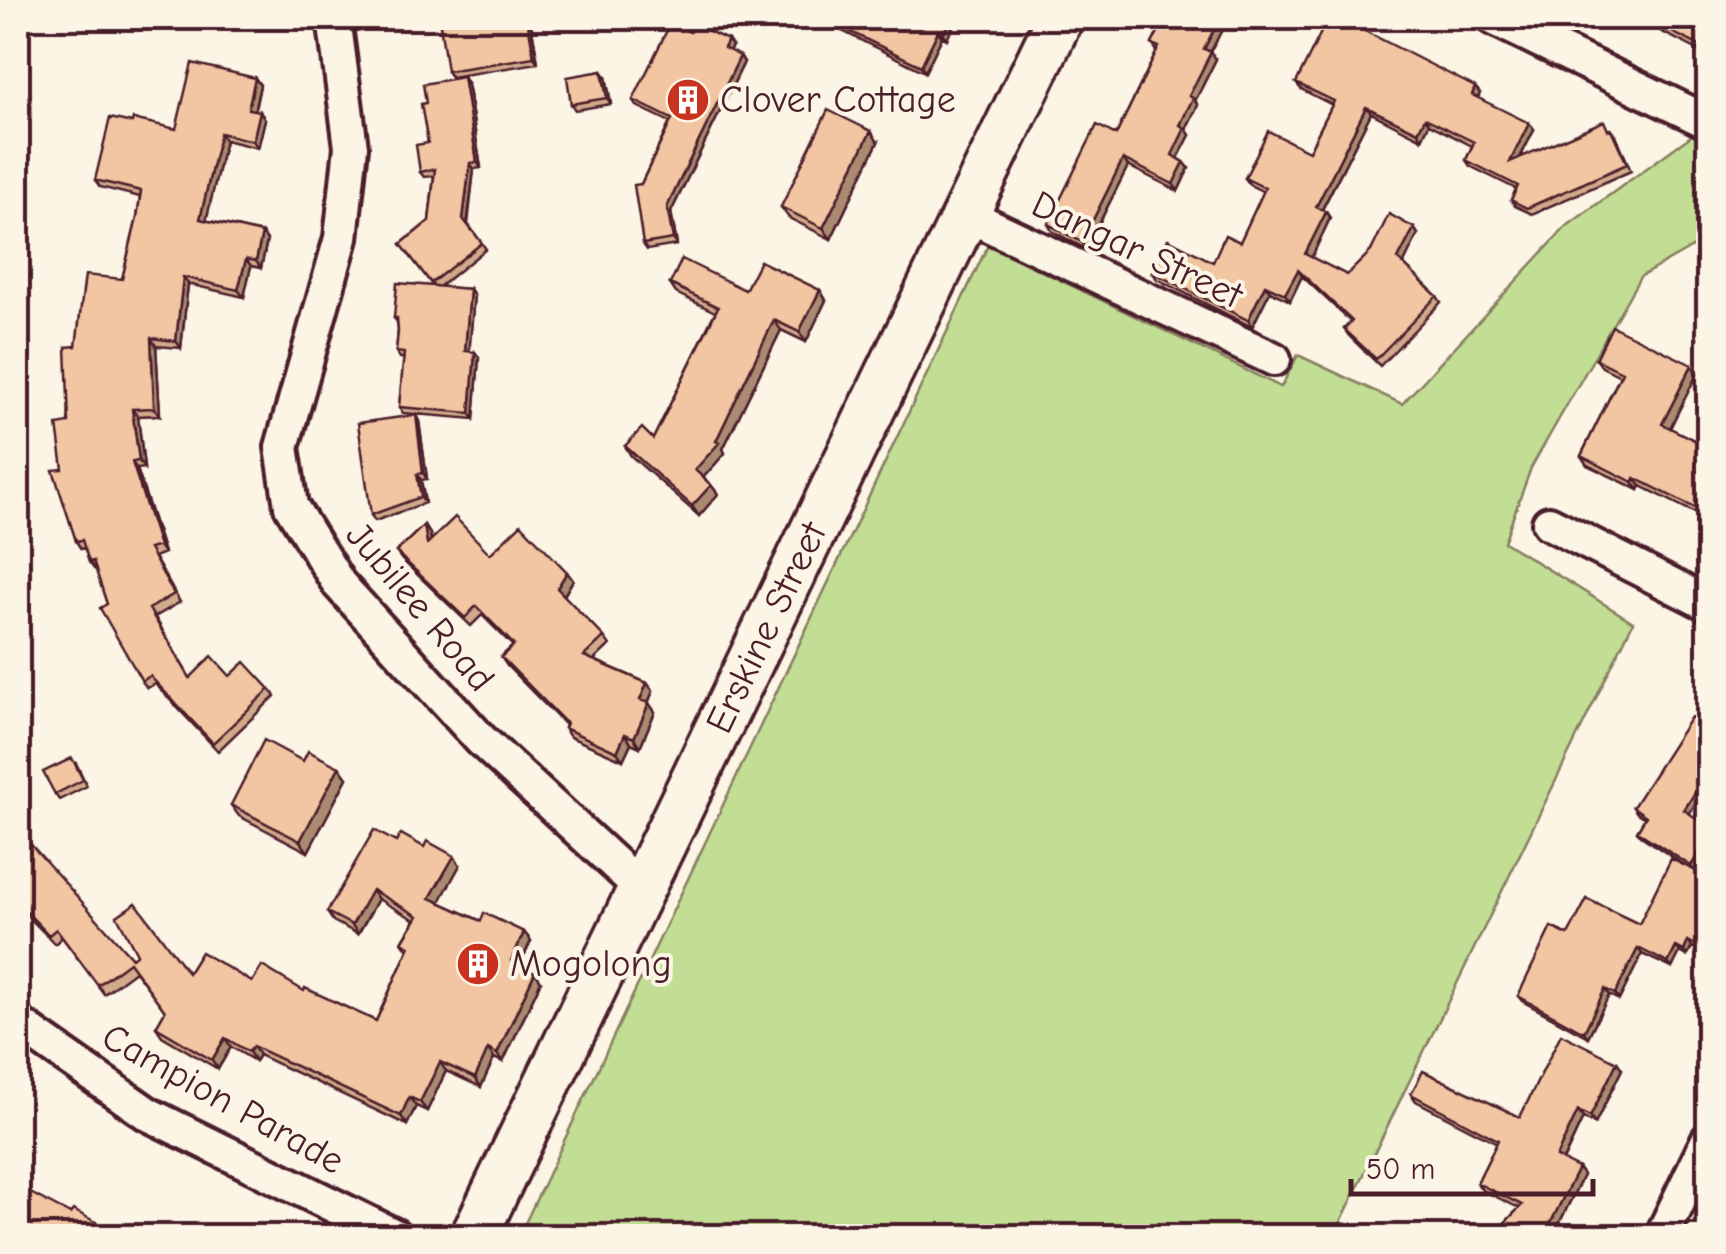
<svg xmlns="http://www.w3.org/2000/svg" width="1726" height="1254" viewBox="0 0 1726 1254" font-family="'Comic Neue',sans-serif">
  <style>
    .green { fill: #c2dd94; stroke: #867e60; stroke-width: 2.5 }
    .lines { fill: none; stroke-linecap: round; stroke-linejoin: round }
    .street-casing { stroke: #4a1f2b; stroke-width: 40 }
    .secondary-casing { stroke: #4a1f2b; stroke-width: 52 }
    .street { stroke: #fcf5e5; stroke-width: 32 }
    .secondary { stroke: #fcf5e5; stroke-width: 45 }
    .wall { fill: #d1aa8c; stroke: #4a1f2b; stroke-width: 2.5 }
    .shaded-wall { fill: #aa8b72; stroke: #4a1f2b; stroke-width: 2.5 }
    .building { fill: #f3c6a3; stroke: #4a1f2b; stroke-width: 2.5 }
    .labels { text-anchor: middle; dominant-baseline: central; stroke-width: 8; stroke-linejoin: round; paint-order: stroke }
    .poi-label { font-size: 38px; fill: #4a1f2b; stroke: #fcf5e5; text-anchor: start }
    .street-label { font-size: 38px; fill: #4a1f2b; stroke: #fcf5e5 }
  </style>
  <rect width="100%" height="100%" fill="#fcf5e5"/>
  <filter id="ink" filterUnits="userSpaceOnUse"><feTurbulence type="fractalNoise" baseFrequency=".01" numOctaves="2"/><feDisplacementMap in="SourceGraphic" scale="20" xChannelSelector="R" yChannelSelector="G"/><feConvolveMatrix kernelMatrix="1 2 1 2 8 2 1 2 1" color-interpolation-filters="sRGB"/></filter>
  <g filter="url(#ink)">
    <path class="green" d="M1695,133L1708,142V238L1640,277L1531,468L1504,542L1633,622L1334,1236H519L988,245L1281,387L1298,355L1402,404L1567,226Z"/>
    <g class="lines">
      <g class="street-casing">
        <path id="street" d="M334,18L351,147L341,238L282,447L291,506L339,584L481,740L641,888
          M1493,18L1708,122
          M965,214L1274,359
          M1549,523L1708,604
          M18,1023L148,1114L395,1236
          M1662,1236L1708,1140"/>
      </g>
      <g class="secondary-casing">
        <g id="secondary">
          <path id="s1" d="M474,1236L1060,18"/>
        </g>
      </g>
      <use href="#street" class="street"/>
      <use href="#secondary" class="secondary"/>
    </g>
    <path class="wall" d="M207,18H250L251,21L211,25Z
      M530,18L538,63L451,77L447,71Z
      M957,18L947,39L942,37L925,72L836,28L832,23Z
      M1165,18H1228L1210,52L1216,59L1195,101L1198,105L1186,129L1190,135L1178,158L1184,162L1189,168L1178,191L1128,166L1086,249L1052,231L1048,224L1116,135L1157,51L1152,44Z
      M1628,18H1708V55L1644,23L1643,25Z
      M690,32L732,46L729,51L740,56L744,62L671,212L677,245L647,250L643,244L641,184L670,122L637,106L633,100Z
      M602,71L606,77L611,104L575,110L571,104Z
      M255,78L260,85L255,110L265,119L258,148L225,140L206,220L262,233L267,240L261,268L251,266L244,297L188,284L181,348L156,346L160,415L138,416L144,468L137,469L164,553L154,557L180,602L155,617L190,678L230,676L270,689L275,696L218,751L155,684L147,688L142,681L107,604L96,569H94L89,562L85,548L81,549L76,541L63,469L76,346L122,279L137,218L140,197L100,187L95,180L132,123L176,129Z
      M467,83L481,168L474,169L468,224L486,249L439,287L470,289L474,295L469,351L479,357L474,419L403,413L399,407L404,358H400L396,352L398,331L397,322L394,318L433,286L401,244L429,221L434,176L424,177L420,172L428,143L426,103Z
      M1296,83L1475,87L1480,93L1478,98L1534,130L1520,158L1611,129L1616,135L1631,171L1532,214L1515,206L1511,200L1516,189L1470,166L1466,160L1472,146L1429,124L1422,139L1371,113L1322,210L1326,212L1330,218L1311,257L1347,275L1414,228L1418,234L1403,264L1437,296L1441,302L1380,366L1349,336L1344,329L1351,322L1302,276L1290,301L1270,291L1252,327L1157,279L1152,272L1213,262L1240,242L1264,192L1250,185L1245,178L1309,151L1332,105L1301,89Z
      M878,142L831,239L789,218L781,207Z
      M670,284L745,290H820L826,300L806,342L781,330L723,449L725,453L703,478L711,485L718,494L699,516L631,456L625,446L653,439L715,312L676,293Z
      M1596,359L1697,374L1670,428L1708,447V523L1705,518L1641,486L1639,490L1587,465L1581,456L1620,376L1602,367Z
      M416,415L419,421L427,479L421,480L425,503L375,521L371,515Z
      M424,525L430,534L431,541L490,554L573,580L564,596L604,637L610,645L594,660L647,683L653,691L648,703L655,712L640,747L631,743L623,760L570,737L564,728L565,725L507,666L501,657L513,646L482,615L471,626L402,560L396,552Z
      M303,761L339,767L347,778L308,852L239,816L231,805Z
      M76,763L87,786L59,800L55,794Z
      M1633,807L1690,813L1695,871L1708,877V944L1704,953L1692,947L1687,956L1680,952L1672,968L1642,954L1619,1000L1609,995L1588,1037L1522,1001L1518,996L1568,935L1639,924L1687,867L1641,836L1637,831L1645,818L1637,813Z
      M396,842L460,865L439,902L481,921L524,932L531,941L520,965L541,981L503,1062L494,1058L481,1087L446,1071L427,1111L416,1106L407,1125L259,1055L255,1061L231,1047L218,1069L162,1036L156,1027L165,1011L135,971L104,994L62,937L55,944L18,906V847L132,958L188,973L304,991L376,1021L408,950L402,942L415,920L378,899L358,934L333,921L327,912Z
      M1617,1062L1622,1069L1595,1124L1583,1118L1563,1161L1578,1168L1583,1175L1553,1236H1492L1519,1208L1482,1190L1477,1183L1497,1143L1416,1101L1411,1094L1520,1117Z"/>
    <path class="shaded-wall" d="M527,18H530L538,63L534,57Z
      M951,18H957L947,39L943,34Z
      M1220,18H1228L1209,55L1204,49Z
      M938,31L942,37L925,72L921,66Z
      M728,40L732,46L728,54L724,48Z
      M1211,52L1216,59L1195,101L1198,105L1186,129L1190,135L1176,162L1172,155L1189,96Z
      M740,56L744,62L671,212L677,245L673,239L667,207Z
      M602,71L606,77L611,104L607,98Z
      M463,77L467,83L481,168L477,162Z
      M255,78L260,85L253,116L248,109Z
      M1475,87L1480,93L1476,101L1472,95Z
      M1366,107L1371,113L1320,213L1316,207Z
      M260,111L265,119L258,148L253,141Z
      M1425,118L1429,124L1422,139L1418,132Z
      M1529,123L1534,130L1514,169L1510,162Z
      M871,131L878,142L831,239L823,228Z
      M220,133L225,140L205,226L200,219Z
      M1123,159L1128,166L1086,249L1082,242Z
      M1184,162L1189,168L1178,191L1173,184Z
      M470,163L474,169L467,225L463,219Z
      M1326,212L1330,218L1310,261L1305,254Z
      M1414,228L1418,234L1403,265L1398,259Z
      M262,233L267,240L261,268L256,261Z
      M246,259L251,266L244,297L238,290Z
      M1298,270L1302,276L1290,301L1285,294Z
      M183,277L188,284L181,348L176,341Z
      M1265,285L1270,291L1252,327L1248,320Z
      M470,289L474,295L469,356L465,351Z
      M820,290L826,300L806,342L799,332Z
      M774,320L781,330L723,449L725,453L701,480L695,470L716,441Z
      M151,338L156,346L160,415L154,408Z
      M475,352L479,357L474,419L470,413Z
      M1692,365L1697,374L1668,432L1662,424Z
      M132,409L138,416L144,468L139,461Z
      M416,415L419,421L427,479L423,473Z
      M132,462L137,469L164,553L159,546Z
      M417,474L421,480L425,503L421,497Z
      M1635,478L1641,486L1639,490L1633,482Z
      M711,485L718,494L699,516L692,506Z
      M424,525L430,534L433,553L427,544Z
      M567,572L573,580L563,597L557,588Z
      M647,683L653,691L646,708L640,700Z
      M649,703L655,712L640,747L634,738Z
      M625,734L631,743L623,760L617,752Z
      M339,767L347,778L308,852L300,841Z
      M1708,772V784L1688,816L1684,810Z
      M1708,838V850L1694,872L1691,866Z
      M454,856L460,865L437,907L430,898Z
      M372,890L378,899L358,934L352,925Z
      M1708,930V944L1704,953L1700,947Z
      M524,932L531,941L517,970L511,961Z
      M1688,941L1692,947L1687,956L1684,951Z
      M1676,947L1680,952L1672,968L1668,963Z
      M1638,948L1642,954L1619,1000L1615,994Z
      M535,972L541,981L503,1062L497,1054Z
      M1605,989L1609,995L1588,1037L1584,1032Z
      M225,1038L231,1047L218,1069L212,1060Z
      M253,1046L259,1055L255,1061L249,1052Z
      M488,1049L494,1058L481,1087L475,1078Z
      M440,1062L446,1071L427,1111L420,1102Z
      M1617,1062L1622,1069L1595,1124L1590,1117Z
      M409,1097L416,1106L407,1125L401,1116Z
      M1578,1111L1583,1118L1561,1164L1556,1157Z
      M1578,1168L1583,1175L1553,1236H1544Z"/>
    <path class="building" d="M439,18H527L534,57L447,71Z
      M834,18H951L943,34L938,31L921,66L832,23Z
      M1165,18H1220L1204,49L1211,52L1189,96L1193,98L1180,125L1185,128L1172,155L1184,162L1173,184L1123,159L1082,242L1048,224L1097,125L1116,135L1159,47L1152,44Z
      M1328,18H1339L1475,87L1472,95L1529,123L1510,162L1604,121L1608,130L1611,129L1627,164L1527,208L1511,200L1518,186L1466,160L1474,142L1425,118L1418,132L1366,107L1316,207L1326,212L1305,254L1347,275L1371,251L1389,214L1414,228L1398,259L1437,296L1376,359L1344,329L1352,321L1298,270L1285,294L1265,285L1248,320L1152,272L1168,239L1213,262L1225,235L1240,242L1265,188L1245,178L1268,131L1309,151L1334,101L1296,83Z
      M1644,18H1708V50Z
      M671,22L690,32L694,24L728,40L724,48L740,56L667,207L673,239L643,244L634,185L641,184L672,119L633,100Z
      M192,63L255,78L248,109L260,111L253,141L220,133L200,219L262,233L256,261L246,259L238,290L183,277L176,341L151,338L154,408L132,409L139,461L132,462L159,546L149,549L174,594L149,609L190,678L212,656L230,676L245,662L270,689L213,743L150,676L142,681L100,608L107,604L93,561L89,562L82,540L76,541L53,470L63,469L57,425L69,423L66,347L76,346L85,275L122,279L137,218L141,191L95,180L110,118L132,123L133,119L176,129Z
      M602,71L607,98L571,104L567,77Z
      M463,77L477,162L470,163L463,219L482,243L431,283L401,244L429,221L435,169L420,172L416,145L428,143L421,104L426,103L423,84Z
      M828,110L871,131L823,228L781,207Z
      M682,259L745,290L760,261L820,290L799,332L774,320L716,441L719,443L695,470L711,485L692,506L625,446L642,428L653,439L718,307L670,284Z
      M397,283L470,289L465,351L475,352L470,413L399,407L404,353L396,352L398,331L397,318H394Z
      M1708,319V342L1700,338Z
      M1612,326L1692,365L1662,424L1708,447V520L1705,518L1707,514L1635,478L1633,482L1581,456L1622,372L1596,359Z
      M416,415L423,473L417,474L421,497L371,515L358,423Z
      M455,517L490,554L521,524L567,572L557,588L604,637L584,656L647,683L640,700L649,703L634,738L625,734L617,752L564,728L566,723L501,657L514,645L476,606L465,618L396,552L424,525L427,544Z
      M1691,717L1708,725V772L1684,810L1708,826V838L1691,866L1637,831L1646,816L1633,807Z
      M264,740L303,761L308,751L339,767L300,841L231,805Z
      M72,758L83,780L55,794L43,772Z
      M374,830L396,842L401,834L424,847L427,841L454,856L430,898L481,921L484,913L524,932L511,961L535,972L497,1054L488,1049L475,1078L440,1062L420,1102L409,1097L401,1116L253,1046L249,1052L225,1038L212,1060L156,1027L165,1011L129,962L98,985L56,929L49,935L18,903V847L26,839L132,958L137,954L117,916L136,903L188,973L201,952L252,982L262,966L304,991L305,988L376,1021L410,946L402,942L418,916L372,890L352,925L327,912Z
      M1671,859L1708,877V930L1700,947L1688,941L1684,951L1676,947L1668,963L1638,948L1615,994L1605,989L1584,1032L1518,996L1551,927L1568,935L1587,899L1639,924Z
      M1561,1034L1617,1062L1590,1117L1578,1111L1556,1157L1578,1168L1544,1236H1492L1522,1205L1477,1183L1498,1140L1411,1094L1423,1071L1520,1117Z
      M23,1189L70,1214L73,1210L111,1230L108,1236H18V1193L20,1195Z"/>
  </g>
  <defs>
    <g id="building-disc" transform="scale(2.25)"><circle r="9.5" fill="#c8321e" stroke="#fcf5e5"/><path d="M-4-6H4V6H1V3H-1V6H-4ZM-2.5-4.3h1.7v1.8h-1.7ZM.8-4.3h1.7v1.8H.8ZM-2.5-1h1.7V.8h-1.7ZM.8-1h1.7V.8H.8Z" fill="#fff"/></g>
  </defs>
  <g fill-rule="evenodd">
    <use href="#building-disc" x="688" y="100"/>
    <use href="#building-disc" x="478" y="964"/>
  </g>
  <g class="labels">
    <g class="poi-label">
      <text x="720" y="100">Clover Cottage</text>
      <text x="510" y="964">Mogolong</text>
    </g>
    <g class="street-label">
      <text transform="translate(1137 250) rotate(25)">Dangar Street</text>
      <text transform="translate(420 607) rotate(50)">Jubilee Road</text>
      <text stroke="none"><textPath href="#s1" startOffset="675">Erskine Street</textPath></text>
      <text transform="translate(223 1099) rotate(29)">Campion Parade</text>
    </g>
  </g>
  <rect width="1726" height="1254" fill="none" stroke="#fcf5e5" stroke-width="60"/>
  <rect x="30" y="30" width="1666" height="1194" fill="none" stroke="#4a1f2b" stroke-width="4" filter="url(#ink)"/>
  <path d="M1351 1179v15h242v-15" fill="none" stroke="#4a1f2b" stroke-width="5"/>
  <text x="1366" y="1179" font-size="30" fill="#4a1f2b" stroke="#fcf5e5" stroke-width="8" paint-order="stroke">50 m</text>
</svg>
